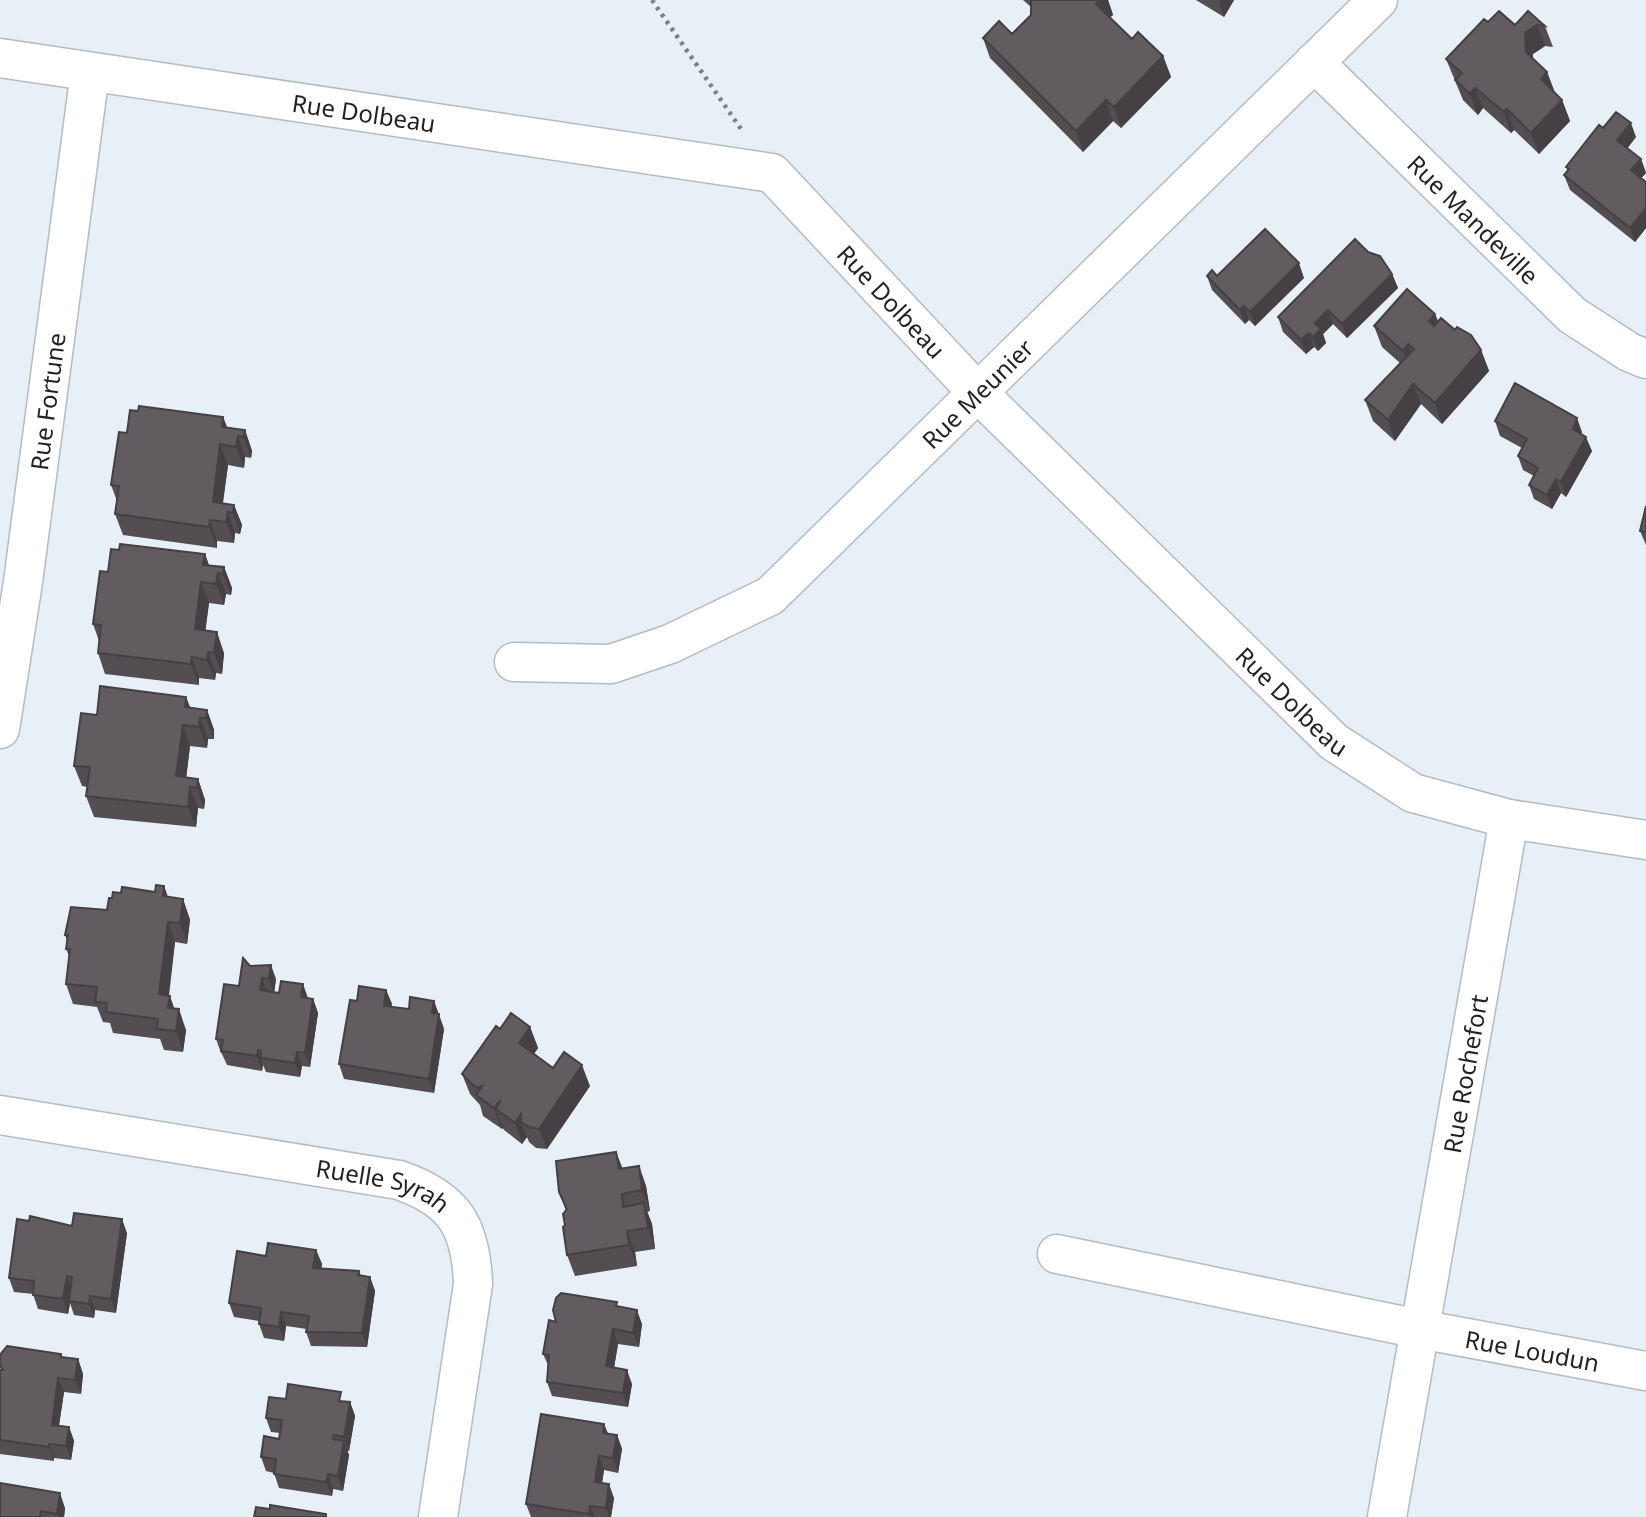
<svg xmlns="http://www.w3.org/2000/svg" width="1646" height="1517" viewBox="0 0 1646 1517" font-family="'Noto Sans',sans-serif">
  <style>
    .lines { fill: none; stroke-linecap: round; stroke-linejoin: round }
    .minor-casing { stroke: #b4bcc2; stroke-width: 41 }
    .path { stroke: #7c8186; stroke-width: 4.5; stroke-dasharray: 3.5 5; stroke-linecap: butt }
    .minor { stroke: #fff; stroke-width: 38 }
    .wall { fill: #544e53 }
    .shaded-wall { fill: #454043 }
    .building { fill: #625b60; stroke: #454043; stroke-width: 2 }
    .labels { text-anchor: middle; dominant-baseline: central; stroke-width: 7; stroke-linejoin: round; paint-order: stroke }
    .street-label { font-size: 24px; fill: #1f2225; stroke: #fbfdfe }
  </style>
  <rect width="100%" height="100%" fill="#e8f0f7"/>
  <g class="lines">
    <g class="minor-casing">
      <g id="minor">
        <path id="s1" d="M0,58L772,173L977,392L1334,742L1413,793L1509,819L1646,840"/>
        <path id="s2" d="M1314,62L1572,315L1629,352L1646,359"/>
        <path id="s3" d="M514,662L611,664L670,644L770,596L1378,0"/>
        <path id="s4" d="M0,729L23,582L90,72"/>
        <path id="s5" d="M0,1115L399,1180C454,1199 471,1226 473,1284L438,1517"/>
        <path id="s6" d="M1057,1254L1419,1329L1646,1371"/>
        <path id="s7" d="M1387,1517L1509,819"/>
      </g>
    </g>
    <path class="path" d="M652,0L741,129"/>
    <use href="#minor" class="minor"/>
  </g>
  <path class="wall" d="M1023,0H1108L1113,15L1110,17L1132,39L1163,56L1171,77L1121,128L1113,121L1083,152L990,58L983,38L1012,34L1031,15V7Z
    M1196,0H1234L1224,17Z
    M1528,11L1545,26L1553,47L1545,46L1533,54V59L1547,72L1555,93L1562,100L1570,121L1539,154L1514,130L1511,133L1483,108L1478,115L1463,100L1446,59L1488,22L1515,25Z
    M1603,128L1636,137L1627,148L1641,159L1646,173L1641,178L1646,182V228L1635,242L1570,190L1564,175L1568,171L1566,167Z
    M1368,252L1392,274L1398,288L1347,338L1333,324L1323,334L1326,343L1318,351L1314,347L1306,354L1283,332L1278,317Z
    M1207,276H1217L1304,278L1255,326L1249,320L1245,324L1212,290Z
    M1435,314L1438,321L1455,330L1481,350L1489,371L1442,424L1421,404L1395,441L1373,421L1365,400L1400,363L1382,347L1374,326Z
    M223,417L227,427L245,430L252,451L251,458L245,457L244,468L228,465L223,503L234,505L242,525L240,534L235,533L234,543L217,541V548L123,535L115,514L117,501L111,485L127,433Z
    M1495,421L1582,432L1581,434L1592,451L1566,497L1561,493L1552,509L1534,499L1529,485L1534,476L1523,470L1518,456L1522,448L1500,436Z
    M1646,506V545L1640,531Z
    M205,554L209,565L224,567L232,588L231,595L226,594L224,605L209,603L205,630L224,653L222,674L216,673L215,680L199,678V685L105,674L98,653L99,641L93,624L108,572Z
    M186,697L190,707L207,710L214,730V739H208L207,748L190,746L186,777L198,779L205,800L204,809L198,808L196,827L94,817L86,796L88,787L82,786L74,766L97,715Z
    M164,886L168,897L183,899L190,920L187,944L175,942L169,996L174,1009L186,1030L183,1052L164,1050L160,1039L113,1033L110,1023L103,1022L97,1007L73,1004L66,984L69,956L66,949L67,941L65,935L107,910L112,898L121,893L155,892Z
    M250,966L276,979L274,993L313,999L318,1013L310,1067L302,1066L300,1077L266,1072L263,1065L262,1071L227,1065L222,1054L221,1053L216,1039L239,986Z
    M386,990L392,1004L391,1007L409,1009L434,1001L444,1029L434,1093L344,1079L339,1064Z
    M530,1027L538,1048L534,1054L553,1068L590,1086L547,1149L536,1148L529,1142L527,1137L522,1144L504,1130L503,1128L502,1129L483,1116L480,1105L470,1094L462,1074L500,1029Z
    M616,1152L622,1168L639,1166L646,1186L650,1211L647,1212L652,1224L655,1249L635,1252L637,1266L575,1276L567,1255L566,1211L559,1192Z
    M72,1226L127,1233L116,1313L95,1310L94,1318L74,1315L70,1303L68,1314L38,1309L33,1294L14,1292L9,1278Z
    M316,1250L322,1264L321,1268L359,1271L361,1276L370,1277L375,1291L367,1347L311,1346L306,1332L307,1329L286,1326L284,1341L264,1338L259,1324V1321L234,1317L229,1303L266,1256Z
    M618,1306L642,1324L639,1347L618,1344L614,1367L632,1384L628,1407L552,1396L547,1382L548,1365L543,1354L556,1322Z
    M63,1357L78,1359L83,1374L81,1394L64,1392L59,1425L69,1427L74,1441L71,1460L54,1458V1461L0,1454V1370H1L0,1366Z
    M286,1399L350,1402L355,1416L349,1451H347L349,1455L343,1491L333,1489L332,1496L279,1488L274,1473L266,1471L261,1457L279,1439L280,1433L271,1432L266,1418Z
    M608,1434L617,1435L622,1449L618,1473L604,1470L602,1483L614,1498L611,1517H531L526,1504Z
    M65,1508L64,1517H0Z"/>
  <path class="shaded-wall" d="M1099,0H1108L1113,15L1103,24L1096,4Z
    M1221,0H1234L1224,17L1219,3Z
    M1537,25L1545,46L1533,54V73L1526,52L1525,33Z
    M1163,56L1171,77L1121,128L1114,107Z
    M1547,72L1555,93L1541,79Z
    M1475,88L1483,108L1478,115L1470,94Z
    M1106,100L1113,121L1083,152L1076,131Z
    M1562,100L1570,121L1539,154L1531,133Z
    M1507,109L1514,130L1511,133L1504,112Z
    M1631,123L1636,137L1623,154L1617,140Z
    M1641,159L1646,173L1636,184L1631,170Z
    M1646,208V228L1635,242L1630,228Z
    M1299,263L1304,278L1255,326L1250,312Z
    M1392,274L1398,288L1347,338L1342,324Z
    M1244,306L1249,320L1245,324L1240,310Z
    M1328,310L1333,324L1323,334L1326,343L1318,351L1313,337L1315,323Z
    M1435,314L1443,335L1429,321Z
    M1309,333L1314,347L1306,354L1301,340Z
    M1408,344L1416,365L1410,372L1403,351Z
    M1481,350L1489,371L1442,424L1435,403Z
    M1413,384L1421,404L1395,441L1388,420Z
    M223,417L231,438L229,447L222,427Z
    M1577,418L1582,432L1578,444L1573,429Z
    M245,430L252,451L251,458L244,437Z
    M238,436L245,457L244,468L236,447Z
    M1586,437L1592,451L1566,497L1561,482Z
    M220,444L228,465L220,522L213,502Z
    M1556,479L1561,493L1552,509L1547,495Z
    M234,505L242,525L240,534L233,513Z
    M228,512L235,533L234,543L226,522Z
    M210,520L217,541V548L209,527Z
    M205,554L212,575L211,585L203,565Z
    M224,567L232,588L231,595L223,574Z
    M218,573L226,594L224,605L216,584Z
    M201,582L209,603L203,650L195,629Z
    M217,632L224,653L222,674L214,653Z
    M208,652L216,673L215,680L207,660Z
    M192,657L199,678V685L191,664Z
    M186,697L194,718L193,727L185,707Z
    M207,710L214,730V739L206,718Z
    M200,718L208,739L207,748L199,727Z
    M183,725L190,746L184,797L176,776Z
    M198,779L205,800L204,809L197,788Z
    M190,787L198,808L196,827L188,807Z
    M164,886L171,907L163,896Z
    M183,899L190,920L187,944L180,923Z
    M168,922L175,942L166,1015L159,994Z
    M271,965L276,979L274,994L269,979Z
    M262,978L267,993L260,990Z
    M303,984L308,998L301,997Z
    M386,990L392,1004L389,1020L384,1006Z
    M170,996L177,1016L168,1008Z
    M313,999L318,1013L310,1067L305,1053Z
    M434,1001L444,1029L434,1093L429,1079L432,1013Z
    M179,1009L186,1030L183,1052L176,1031Z
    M530,1027L538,1048L527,1063L519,1043Z
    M258,1050L263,1065L262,1071L257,1056Z
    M297,1052L302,1066L300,1077L295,1063Z
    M582,1065L590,1086L547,1149L539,1129Z
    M501,1100L496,1109L503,1128L502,1129L494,1108Z
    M521,1114V1122L527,1137L522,1144L515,1123Z
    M616,1152L624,1172L619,1169Z
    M639,1166L646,1186L650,1211L642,1190Z
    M644,1203L652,1224L655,1249L648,1228Z
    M122,1219L127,1233L116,1313L111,1299Z
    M627,1231L635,1252L637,1266L629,1245Z
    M316,1250L322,1264L319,1282L313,1268Z
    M67,1276L72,1290L69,1301L70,1303L68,1314L63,1299Z
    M370,1277L375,1291L367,1347L362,1333Z
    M90,1296L95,1310L94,1318L89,1304Z
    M637,1310L642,1324L639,1347L633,1333Z
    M281,1312L286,1326L284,1341L279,1327Z
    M613,1329L618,1344L612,1380L606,1366Z
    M78,1359L83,1374L81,1394L75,1380Z
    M627,1370L632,1384L628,1407L623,1393Z
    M58,1378L64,1392L57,1439L52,1425Z
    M350,1402L355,1416L349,1451L344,1437Z
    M604,1424L610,1438L603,1433Z
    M69,1427L74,1441L71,1460L66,1446Z
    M617,1435L622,1449L618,1473L613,1458Z
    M344,1441L349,1455L343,1491L338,1476Z
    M49,1444L54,1458V1461L49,1447Z
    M599,1456L604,1470L600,1496L595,1482Z
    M328,1474L333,1489L332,1496L326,1482Z
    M609,1484L614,1498L611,1517H609L606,1508Z
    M60,1493L65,1508L64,1517H59L57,1514Z
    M590,1506L595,1517H590L589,1514Z"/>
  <path class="building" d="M1031,0H1099L1096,4L1132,39L1138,32L1163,56L1114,107L1106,100L1076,131L983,38L999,21L1012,34L1031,15Z
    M1499,11L1515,25L1528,11L1545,26L1537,25L1525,33L1526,52L1547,72L1541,79L1562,100L1531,133L1507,109L1504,112L1475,88L1470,94L1455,80L1462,73L1446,59L1484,19L1488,22Z
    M1616,112L1631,123L1617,140L1641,159L1631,170L1646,182V208L1630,228L1564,175L1569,169L1566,167L1599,125L1603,128Z
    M1265,229L1299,263L1250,312L1244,306L1240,310L1207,276L1212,270L1217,276Z
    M1355,239L1368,252L1380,256L1392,274L1342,324L1328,310L1315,323L1321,329L1313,337L1309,333L1301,340L1278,317Z
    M1407,289L1435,314L1429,321L1434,326L1441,318L1455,330L1457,327L1471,335L1481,350L1435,403L1413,384L1388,420L1365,400L1414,349L1408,344L1403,351L1374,326Z
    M1515,383L1577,418L1573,429L1586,437L1561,482L1556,479L1547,495L1529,485L1538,468L1518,456L1527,439L1495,421Z
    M139,406L223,417L222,427L245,430L244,437L238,436L236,447L220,444L213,502L234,505L233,513L228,512L226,522L210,520L209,527L115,514L119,486L111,485L119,432L127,433L130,410L138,411Z
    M1646,506V532L1640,531Z
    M120,544L205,554L203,565L224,567L223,574L218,573L216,584L201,582L195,629L217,632L214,653L208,652L207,660L192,657L191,664L98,653L101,625L93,624L100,571L108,572L111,549L119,550Z
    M100,686L186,697L185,707L207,710L206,718H200L199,727L183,725L176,776L198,779L197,788L190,787L188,807L86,796L90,767L74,766L81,713L97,715Z
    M156,885L164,886L163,896L183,899L180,923L168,922L159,994L170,996L168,1008L179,1009L176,1031L157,1029L158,1019L106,1012L107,1003L95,1002L97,987L66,984L70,949H66L68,935H65L71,907L107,910L109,898H112L113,892L121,893L122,887L155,892Z
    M243,958L250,966L271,965L269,979L262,978L260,990L279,993L281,981L303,984L301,997L313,999L305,1053L297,1052L295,1063L261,1058V1051L258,1050L257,1056L221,1051L223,1040L216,1039L224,984L239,986Z
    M359,986L386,990L384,1006L409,1009L410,997L434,1001L432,1013L439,1014L429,1079L339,1064L350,1000L357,1001Z
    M511,1013L530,1027L519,1043L553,1068L564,1052L582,1065L539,1129L529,1127L521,1122V1114L515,1123L496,1109L501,1100L494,1108L476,1095L482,1086L476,1088L462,1074L496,1026L500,1029Z
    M616,1152L619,1169L639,1166L642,1190L622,1194L623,1207L644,1203L648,1228L627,1231L629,1245L567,1255L563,1227L565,1225L563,1214L567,1209L559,1192L556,1161Z
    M74,1213L122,1219L111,1299L90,1296L89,1304L69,1301L72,1277L67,1276L63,1299L33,1295L34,1281L9,1278L17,1219L29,1221L30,1216L72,1226Z
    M268,1243L316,1250L313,1268L359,1271L358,1275L370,1277L362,1333L306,1332L309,1316L281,1312L279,1327L259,1324L261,1308L229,1303L237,1251L266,1256Z
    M561,1293L617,1302L616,1306L637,1310L633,1333L613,1329L606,1366L627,1370L623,1393L547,1382L549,1355L543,1354L549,1320L556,1322L553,1310L556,1298Z
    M7,1346L61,1354V1357L78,1359L75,1380L58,1378L52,1425L69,1427L66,1446L49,1444V1447L0,1440V1370H3L0,1365V1355Z
    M288,1384L341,1392L339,1401L350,1402L344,1437L334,1435L333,1439L344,1441L338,1476L328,1474L326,1482L274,1474L276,1459L261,1457L264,1436L279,1439L282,1420L266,1418L269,1397L286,1399Z
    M541,1414L604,1424L603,1433L617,1435L613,1458L599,1456L595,1482L609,1484L606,1508L590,1506L589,1514L526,1504Z
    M0,1483L60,1493L57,1514L41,1511L40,1517H0Z
    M270,1505L326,1514V1517H254L256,1507L270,1509Z"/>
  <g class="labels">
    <g class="street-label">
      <text stroke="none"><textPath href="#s1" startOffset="368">Rue Dolbeau</textPath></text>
      <text stroke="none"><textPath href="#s2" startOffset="224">Rue Mandeville</textPath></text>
      <text stroke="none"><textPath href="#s1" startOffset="956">Rue Dolbeau</textPath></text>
      <text stroke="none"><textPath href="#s3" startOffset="560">Rue Meunier</textPath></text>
      <text stroke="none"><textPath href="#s4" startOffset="331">Rue Fortune</textPath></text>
      <text stroke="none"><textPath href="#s1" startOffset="1522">Rue Dolbeau</textPath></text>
      <text stroke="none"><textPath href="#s7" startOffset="450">Rue Rochefort</textPath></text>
      <text stroke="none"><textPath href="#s5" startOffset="390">Ruelle Syrah</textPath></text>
      <text stroke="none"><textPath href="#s6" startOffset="485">Rue Loudun</textPath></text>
    </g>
  </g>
</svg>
